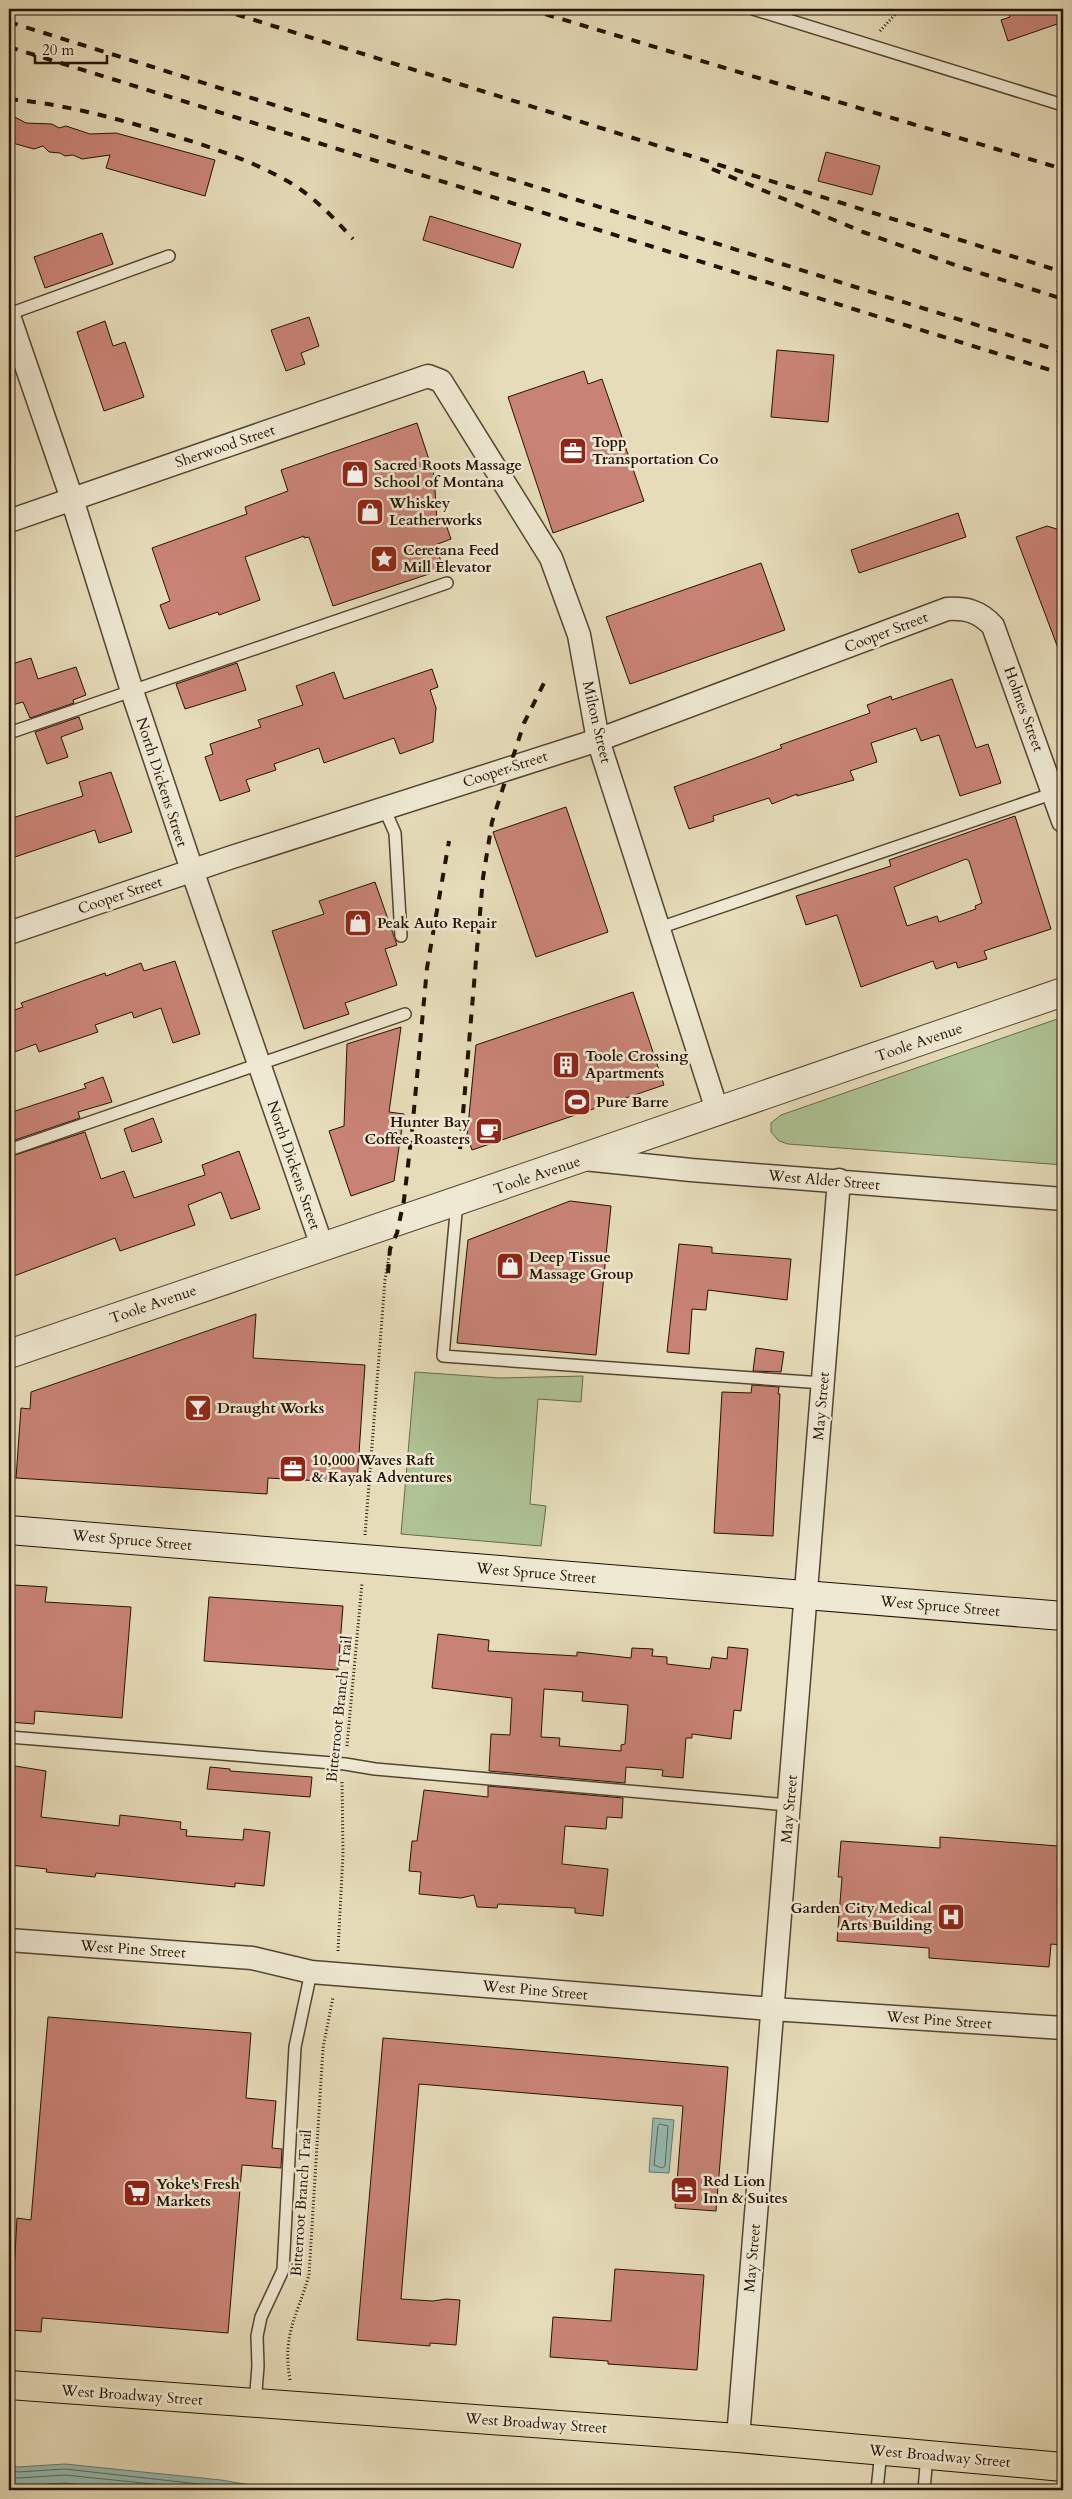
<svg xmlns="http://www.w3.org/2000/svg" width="1072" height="2499" viewBox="0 0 1072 2499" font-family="Cardo,serif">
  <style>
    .green { fill: #aec294; stroke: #686a4b }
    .water { fill: #96bbb3; stroke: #68776c }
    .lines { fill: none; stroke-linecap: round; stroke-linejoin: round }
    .shore { stroke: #5c665a; stroke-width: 1 }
    .building { fill: #c98376; stroke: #221202; fill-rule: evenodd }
    .service-casing { stroke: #534430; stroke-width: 14 }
    .minor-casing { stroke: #534430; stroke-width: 25 }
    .tertiary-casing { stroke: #534430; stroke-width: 30 }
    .secondary-casing { stroke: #221202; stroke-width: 30 }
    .primary-casing { stroke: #221202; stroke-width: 30 }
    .path { stroke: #221202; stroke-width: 3; stroke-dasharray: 1 2.5; stroke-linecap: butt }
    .service { stroke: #efe8d2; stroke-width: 11 }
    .minor { stroke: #efe8d2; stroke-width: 22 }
    .tertiary { stroke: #efe8d2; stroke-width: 28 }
    .secondary { stroke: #efe8d2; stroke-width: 28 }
    .primary { stroke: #e6dcb9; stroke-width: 28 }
    .rail { stroke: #221202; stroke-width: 4; stroke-dasharray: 9 9; stroke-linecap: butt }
    .labels { text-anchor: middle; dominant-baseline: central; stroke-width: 5; stroke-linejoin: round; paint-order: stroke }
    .poi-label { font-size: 15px; font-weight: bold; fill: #221202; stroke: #efe8d2; text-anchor: start }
    .street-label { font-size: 15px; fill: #221202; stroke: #efe8d2 }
  </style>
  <rect width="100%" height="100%" fill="#e6dcb9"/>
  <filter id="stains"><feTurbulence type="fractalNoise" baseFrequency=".004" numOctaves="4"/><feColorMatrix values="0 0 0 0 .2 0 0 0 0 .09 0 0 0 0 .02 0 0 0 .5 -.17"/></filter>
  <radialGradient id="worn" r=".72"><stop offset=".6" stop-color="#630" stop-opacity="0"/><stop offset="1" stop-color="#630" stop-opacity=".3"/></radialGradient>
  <path class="green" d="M1063,1017V1165L788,1144L779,1141L771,1132V1123L781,1115Z
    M415,1372L500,1378L583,1376L581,1402L538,1399L530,1504L546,1506L541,1546L401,1534Z"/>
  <path class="water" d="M653,2118L674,2120L669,2173L649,2172Z
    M65,2464L221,2480L281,2490H9V2465L18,2467Z"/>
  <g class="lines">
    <path class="shore" d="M660,2124L668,2126L665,2166L662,2168L654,2165L658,2126Z
      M9,2470L18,2472L65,2469L252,2490
      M9,2477L18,2478L65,2475L211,2490
      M9,2484L18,2486L64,2483L138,2490"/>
  </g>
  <path class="building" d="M1007,9H1063V22L1008,41L1001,20L1010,17Z
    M9,114L26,123L52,124L59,128L66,126L90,134L116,133L215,160L205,196L106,168L110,155L82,159L73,155L65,156L60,153L49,152L43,146L34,149L9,142Z
    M826,152L880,166L872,195L818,181Z
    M430,216L521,244L513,268L423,240Z
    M102,233L113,264L45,288L34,257Z
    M309,317L319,346L301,353L305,364L286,371L271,330Z
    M105,321L113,346L125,342L144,397L104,411L77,332Z
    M777,350L834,355L828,422L771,417Z
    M584,371L588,384L602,379L644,501L553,533L508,397Z
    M417,423L434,475L437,521L444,519L451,539L435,545L444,569L333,606L309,537L304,538V536L245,557L260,600L219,615L218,612L169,629L160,605L170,601L152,548L247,514L245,507L288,491L281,470Z
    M958,513L966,537L859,573L851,550Z
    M1047,526L1063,531V655L1061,656L1016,537Z
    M761,563L785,630L630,684L606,617Z
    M31,658L38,679L76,667L86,695L73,700L74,703L30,718L23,702L9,706V665Z
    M237,663L246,690L185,709L176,684Z
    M432,669L438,687L430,690L436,708L433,742L400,754L394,738L324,763L319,748L274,764L276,770L246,780L250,791L220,801L205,757L213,754L210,744L261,727L258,720L303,705L296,686L334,672L344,699Z
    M952,679L976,748L988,744L1001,783L960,796L939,735L921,741L916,728L871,743L877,762L850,771L854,780L797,796V794L772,804L769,798L713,816L714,821L689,829L674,787L755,758L782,748L780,745L870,713L867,705L891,696L892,700Z
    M79,717L83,729L61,737L68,757L47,764L35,732Z
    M111,772L132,832L99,843L95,830L9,859V819L83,796L79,782Z
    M566,807L608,932L536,957L493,832Z
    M1015,816L1051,929L984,951L987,959L958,968L956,962L936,969L933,961L861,987L837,915L806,925L796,896L891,866L889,860ZM966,859L969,861L982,903L975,906L976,909L939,922L937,916L907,926L894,887Z
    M375,882L397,945L385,949L397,985L345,1003L349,1014L304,1029L272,931L324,914L319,901Z
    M175,961L200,1034L173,1043L161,1008L134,1018L132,1012L95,1025L98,1032L39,1052L36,1044L9,1054V1012L23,1007L21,1003L105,973L106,976L141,963L144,971Z
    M633,992L664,1085L472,1150L467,1136L476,1045Z
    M401,1027L389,1112L404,1114L394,1181L351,1196L329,1131L344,1126L347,1044Z
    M103,1077L112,1102L78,1112L80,1118L9,1142V1113L86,1088L84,1084Z
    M153,1118L162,1142L132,1152L124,1129Z
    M85,1132L101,1179L124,1171L134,1198L205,1175L202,1165L239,1151L260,1209L231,1219L221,1192L188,1205L195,1225L120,1251L115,1238L14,1276L9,1261V1157Z
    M570,1201L611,1206L596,1355L457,1343L468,1240Z
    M679,1244L712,1247V1253L791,1259L787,1300L708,1290L706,1310L692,1309L689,1354L667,1352Z
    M256,1314L253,1358L365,1365L357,1483L268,1478L267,1494L16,1478L21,1408L30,1409L31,1392Z
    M756,1348L784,1352L781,1372L753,1371Z
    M752,1385L779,1387L778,1394H780L773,1536L714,1533L722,1392L751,1393Z
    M14,1585L47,1587L45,1602L131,1607L122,1718L35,1711L34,1724L9,1722V1641Z
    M209,1597L343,1606L338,1670L204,1661Z
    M438,1634L489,1640L488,1651L577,1656V1652L631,1658L632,1648L653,1649L652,1656L667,1657V1664L710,1669L712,1657L727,1659L728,1647L748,1649L741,1711L734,1710L731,1739L692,1734V1738H686L683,1778L662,1776L663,1770L626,1767L625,1783L489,1771L491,1734L510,1735L512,1698L432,1688ZM544,1689L583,1692L582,1701L628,1705L625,1744L621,1745V1751L559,1746L560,1738L541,1737Z
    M9,1765L46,1771L41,1817L119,1826L120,1815L181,1822L180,1829L187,1830L186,1836L243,1840L244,1829L270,1832L264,1886L235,1883V1887L96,1873L95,1877L46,1872L47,1869L9,1865Z
    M210,1767L230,1769V1771L312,1777L310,1797L207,1789Z
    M488,1786L623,1798L622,1818L607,1817L606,1829L565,1826L562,1864L608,1869L603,1916L575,1913V1908L498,1904L497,1908L477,1907L474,1895L461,1898L419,1894L421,1872L409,1871L412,1841H417L424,1790L488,1797Z
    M940,1837L1058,1846L1057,1860H1063V1945L1051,1944L1049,1967L929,1958V1948L837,1941L842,1877H838L841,1841L940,1848Z
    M48,2017L251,2033L246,2098L276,2101L272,2148L282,2149L281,2168L242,2165L228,2333L42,2318L41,2332L11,2330L17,2218L31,2220Z
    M383,2038L728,2067L716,2211L675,2208L683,2106L419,2084L401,2299L433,2301L446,2299L460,2300L456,2345L430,2343V2346L357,2340Z
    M615,2269L704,2275L697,2370L608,2364V2361L550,2357L553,2317L611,2321Z"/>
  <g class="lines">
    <g class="service-casing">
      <path id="service" d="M753,9L1063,105
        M9,314L169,256
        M9,733L447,583
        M384,808L395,833L401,936
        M659,928L1057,792
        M9,1150L405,1014
        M457,1202L443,1356L823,1383
        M9,1737L345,1764L375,1769L789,1805
        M255,2404L258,2366L257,2336L261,2317L283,2270L295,2047L311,1972
        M877,2490L881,2451
        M924,2490L927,2455"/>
    </g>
    <g class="minor-casing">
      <path id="minor" d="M9,316L72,499L132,691L192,870L322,1246
        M9,521L428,376L441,381L551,558L579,635L598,740L718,1113
        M9,933L229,858L598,740L947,609C966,608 979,611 993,626L1063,821
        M584,1159L691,1170L1063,1199
        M9,1940L252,1958L311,1972L772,2009L1063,2028
        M738,2438L839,1180"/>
    </g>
    <g class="tertiary-casing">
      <path id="tertiary" d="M9,1354C360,1233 713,1115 1063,992"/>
    </g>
    <g class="secondary-casing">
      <path id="secondary" d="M9,1530L1063,1616"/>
    </g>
    <g class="primary-casing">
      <path id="primary" d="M9,2385L738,2438L1063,2467"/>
    </g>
    <path class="path" d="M880,31L900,9
      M365,1535L385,1280L390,1250
      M347,1746L362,1583
      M338,1951L343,1854L342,1780
      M290,2380C282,2334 297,2317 309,2275L323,2048L333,1997"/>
    <use href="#service" class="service"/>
    <use href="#minor" class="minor"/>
    <use href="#tertiary" class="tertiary"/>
    <use href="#secondary" class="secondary"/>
    <use href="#primary" class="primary"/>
    <path class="rail" d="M219,9L1063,272
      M528,9L1063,169
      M9,22L1063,352
      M9,47L1063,374
      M9,99C62,104 113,117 164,133C209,146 254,161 294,185C317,200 335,219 353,239
      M712,169L863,232L958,266L1063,299
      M460,1149L483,878L492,822L524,723L546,679
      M388,1273L390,1249L397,1233L404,1200L412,1131L427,968L449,841"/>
  </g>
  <defs>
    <g id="office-square" transform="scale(1.4375)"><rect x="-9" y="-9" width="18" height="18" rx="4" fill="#8f2418" stroke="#efe8d2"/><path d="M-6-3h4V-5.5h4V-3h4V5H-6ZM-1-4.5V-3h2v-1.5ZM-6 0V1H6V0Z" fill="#fff"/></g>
    <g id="shop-square" transform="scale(1.4375)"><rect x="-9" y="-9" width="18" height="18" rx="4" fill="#8f2418" stroke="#efe8d2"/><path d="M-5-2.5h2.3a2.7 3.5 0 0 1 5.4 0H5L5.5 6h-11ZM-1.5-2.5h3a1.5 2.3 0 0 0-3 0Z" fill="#fff"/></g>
    <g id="sight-square" transform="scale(1.4375)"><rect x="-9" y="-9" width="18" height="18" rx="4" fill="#8f2418" stroke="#efe8d2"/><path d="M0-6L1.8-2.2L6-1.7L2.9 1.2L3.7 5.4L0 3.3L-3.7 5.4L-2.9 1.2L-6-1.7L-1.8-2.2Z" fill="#fff"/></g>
    <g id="building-square" transform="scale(1.4375)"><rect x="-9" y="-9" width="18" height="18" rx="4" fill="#8f2418" stroke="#efe8d2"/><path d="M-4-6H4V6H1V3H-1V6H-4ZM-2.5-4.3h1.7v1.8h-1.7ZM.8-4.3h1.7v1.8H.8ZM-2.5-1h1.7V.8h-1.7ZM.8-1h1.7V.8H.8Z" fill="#fff"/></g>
    <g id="stadium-square" transform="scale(1.4375)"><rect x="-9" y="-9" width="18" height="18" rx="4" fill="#8f2418" stroke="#efe8d2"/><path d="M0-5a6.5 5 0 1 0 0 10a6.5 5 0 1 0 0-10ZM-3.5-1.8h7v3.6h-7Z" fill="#fff"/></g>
    <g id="cafe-square" transform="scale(1.4375)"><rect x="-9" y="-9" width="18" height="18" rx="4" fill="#8f2418" stroke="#efe8d2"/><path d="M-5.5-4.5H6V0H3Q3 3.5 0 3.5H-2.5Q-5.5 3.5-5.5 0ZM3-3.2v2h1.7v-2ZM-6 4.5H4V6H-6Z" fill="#fff"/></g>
    <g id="bar-square" transform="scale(1.4375)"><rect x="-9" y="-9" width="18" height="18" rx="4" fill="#8f2418" stroke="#efe8d2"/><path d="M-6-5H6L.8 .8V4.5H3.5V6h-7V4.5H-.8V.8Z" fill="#fff"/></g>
    <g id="hospital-square" transform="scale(1.4375)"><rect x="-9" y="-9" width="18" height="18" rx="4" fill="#8f2418" stroke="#efe8d2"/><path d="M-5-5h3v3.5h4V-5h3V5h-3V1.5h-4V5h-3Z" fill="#fff"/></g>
    <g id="hotel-square" transform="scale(1.4375)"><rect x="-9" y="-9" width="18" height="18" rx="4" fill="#8f2418" stroke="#efe8d2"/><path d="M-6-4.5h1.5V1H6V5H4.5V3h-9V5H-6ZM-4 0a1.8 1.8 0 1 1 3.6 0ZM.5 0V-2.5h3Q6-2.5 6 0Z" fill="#fff"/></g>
    <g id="supermarket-square" transform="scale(1.4375)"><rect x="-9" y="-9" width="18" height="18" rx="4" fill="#8f2418" stroke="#efe8d2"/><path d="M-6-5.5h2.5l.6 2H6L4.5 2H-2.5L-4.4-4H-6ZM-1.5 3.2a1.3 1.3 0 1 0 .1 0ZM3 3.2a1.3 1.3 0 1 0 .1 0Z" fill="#fff"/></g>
  </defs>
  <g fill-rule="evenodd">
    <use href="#office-square" x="573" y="451"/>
    <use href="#shop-square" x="355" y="474"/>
    <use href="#shop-square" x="370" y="512"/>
    <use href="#sight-square" x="384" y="559"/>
    <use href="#shop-square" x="358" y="923"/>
    <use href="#building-square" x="566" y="1065"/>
    <use href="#stadium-square" x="577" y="1102"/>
    <use href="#cafe-square" x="489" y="1131"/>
    <use href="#shop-square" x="510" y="1266"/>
    <use href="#bar-square" x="198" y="1408"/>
    <use href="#office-square" x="293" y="1469"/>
    <use href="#hospital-square" x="951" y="1917"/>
    <use href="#hotel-square" x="684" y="2190"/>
    <use href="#supermarket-square" x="137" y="2193"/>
  </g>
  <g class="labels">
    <g class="poi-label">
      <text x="592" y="442">Topp<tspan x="592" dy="17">Transportation Co</tspan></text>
      <text x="374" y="465">Sacred Roots Massage<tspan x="374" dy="17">School of Montana</tspan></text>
      <text x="389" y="503">Whiskey<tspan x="389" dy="17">Leatherworks</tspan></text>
      <text x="403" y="550">Ceretana Feed<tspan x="403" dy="17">Mill Elevator</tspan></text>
      <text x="377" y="923">Peak Auto Repair</text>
      <text x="585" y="1056">Toole Crossing<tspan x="585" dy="17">Apartments</tspan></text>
      <text x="596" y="1102">Pure Barre</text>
      <text x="470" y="1122" text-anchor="end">Hunter Bay<tspan x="470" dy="17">Coffee Roasters</tspan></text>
      <text x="529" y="1257">Deep Tissue<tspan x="529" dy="17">Massage Group</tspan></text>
      <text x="217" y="1408">Draught Works</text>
      <text x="312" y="1460">10,000 Waves Raft<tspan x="312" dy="17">&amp; Kayak Adventures</tspan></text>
      <text x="932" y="1908" text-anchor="end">Garden City Medical<tspan x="932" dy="17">Arts Building</tspan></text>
      <text x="703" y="2181">Red Lion<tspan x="703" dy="17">Inn &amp; Suites</tspan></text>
      <text x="156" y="2184">Yoke's Fresh<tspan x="156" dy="17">Markets</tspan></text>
    </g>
    <g class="street-label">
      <text transform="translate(225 446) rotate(-19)">Sherwood Street</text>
      <text transform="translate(886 632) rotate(-21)">Cooper Street</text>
      <text transform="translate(1024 709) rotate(70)">Holmes Street</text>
      <text transform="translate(597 722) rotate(77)">Milton Street</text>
      <text transform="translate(505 769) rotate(-18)">Cooper Street</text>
      <text transform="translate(162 782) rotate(72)">North Dickens Street</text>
      <text transform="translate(120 895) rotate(-19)">Cooper Street</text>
      <text transform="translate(919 1042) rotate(-19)">Toole Avenue</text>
      <text transform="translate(294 1165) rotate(71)">North Dickens Street</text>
      <text transform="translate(537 1175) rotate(-19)">Toole Avenue</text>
      <text transform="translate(824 1180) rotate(5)">West Alder Street</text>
      <text transform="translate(153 1304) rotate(-19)">Toole Avenue</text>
      <text transform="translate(821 1406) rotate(-85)">May Street</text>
      <text transform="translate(132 1540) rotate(5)">West Spruce Street</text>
      <text transform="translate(536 1573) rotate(5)">West Spruce Street</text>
      <text transform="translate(940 1606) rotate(5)">West Spruce Street</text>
      <text transform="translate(339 1709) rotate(-84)">Bitterroot Branch Trail</text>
      <text transform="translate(789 1809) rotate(-85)">May Street</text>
      <text transform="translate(133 1949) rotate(4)">West Pine Street</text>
      <text transform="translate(535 1990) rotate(5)">West Pine Street</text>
      <text transform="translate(939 2020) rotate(4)">West Pine Street</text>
      <text transform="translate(301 2203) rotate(-86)">Bitterroot Branch Trail</text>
      <text transform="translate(752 2258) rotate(-85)">May Street</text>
      <text transform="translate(132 2395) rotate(4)">West Broadway Street</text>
      <text transform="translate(536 2423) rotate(4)">West Broadway Street</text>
      <text transform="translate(940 2456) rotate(5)">West Broadway Street</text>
    </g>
  </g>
  <rect width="1072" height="2499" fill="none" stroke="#e6dcb9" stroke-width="30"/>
  <rect x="10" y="10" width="1052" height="2479" fill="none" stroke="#221202" stroke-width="2.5"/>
  <rect x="15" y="15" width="1042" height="2469" fill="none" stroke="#221202"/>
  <path d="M35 55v8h72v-8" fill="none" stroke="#221202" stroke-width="2.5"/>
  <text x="42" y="55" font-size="15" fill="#221202" stroke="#efe8d2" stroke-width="4" paint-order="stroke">20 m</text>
  <rect width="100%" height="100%" filter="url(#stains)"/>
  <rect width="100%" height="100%" fill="url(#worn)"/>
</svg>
